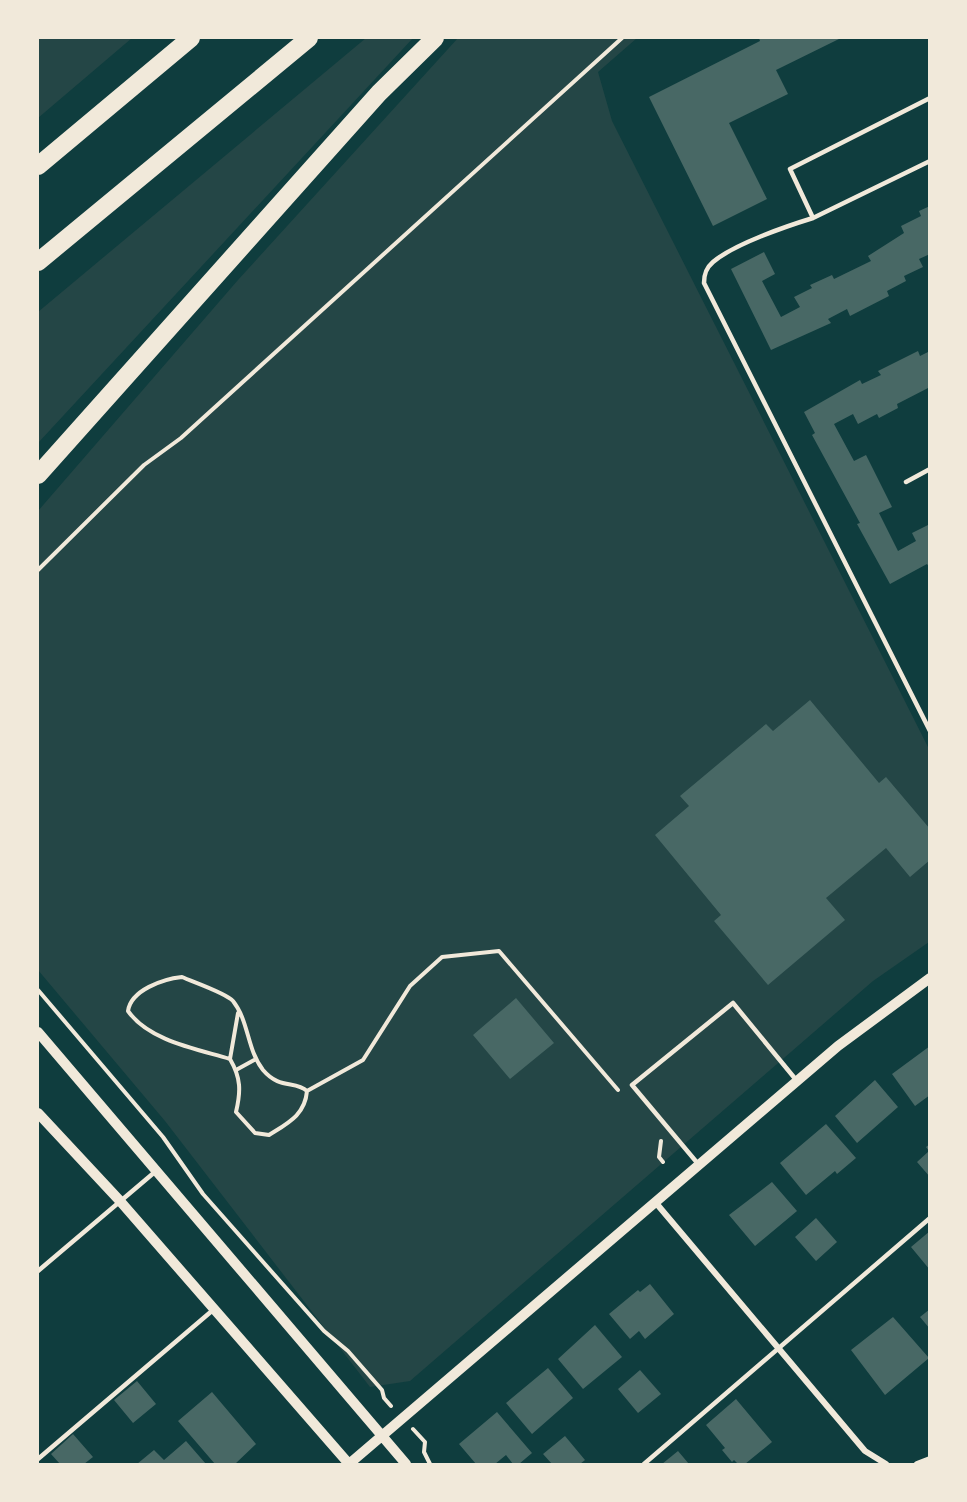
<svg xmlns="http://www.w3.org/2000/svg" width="967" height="1502" viewBox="0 0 967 1502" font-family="'Asap Condensed',sans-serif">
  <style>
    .green { fill: #244646 }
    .building { fill: #486865 }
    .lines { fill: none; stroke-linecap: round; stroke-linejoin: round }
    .path { stroke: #f1e9da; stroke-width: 4 }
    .service { stroke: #f1e9da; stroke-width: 4.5 }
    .minor { stroke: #f1e9da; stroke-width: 6 }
    .tertiary { stroke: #f1e9da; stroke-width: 10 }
    .motorway { stroke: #f1e9da; stroke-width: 18 }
  </style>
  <rect width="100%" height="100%" fill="#0f3d3e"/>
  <path class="green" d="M38,38H132L38,118Z
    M366,38H413L38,443V312Z
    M458,38H637L598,72L612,121L929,749V942L873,981L410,1381L370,1387L165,1121L38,970V511L238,280Z"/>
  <path class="building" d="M759,38H841L776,70L788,94L729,123L767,199L713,226L649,97L760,41Z
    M930,206V254L919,259L923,267L904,276L906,281L887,291L889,296L850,316L847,309L828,319L831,323L771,350L731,269L764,252L775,274L762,281L781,317L800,307L794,297L812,288L810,285L832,275L834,279L871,261L868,256L904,233L901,226L921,216L919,211Z
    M918,351L920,356L930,351V387L897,404L898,408L879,418L877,414L858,424L853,414L834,424L854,461L866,455L892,507L879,513L898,551L916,541L912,533L930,524V568L927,564L890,584L857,524L860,523L812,435L815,433L804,412L860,380L862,384L881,375L878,371Z
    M810,700L879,783L886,777L930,829V860L910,877L886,848L826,898L845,920L768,985L714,921L721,915L655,835L689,806L680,796L766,724L773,731Z
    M516,998L554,1043L510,1079L473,1035Z
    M930,1046V1095L915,1106L892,1074Z
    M875,1080L898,1107L857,1143L835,1116Z
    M826,1124L856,1158L837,1174L835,1171L806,1195L780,1163Z
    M930,1144V1177L917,1162L929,1151L926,1147Z
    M772,1182L797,1211L755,1246L729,1215Z
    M816,1218L837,1242L816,1261L795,1237Z
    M930,1231V1270L911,1247Z
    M650,1284L674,1314L645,1339L639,1331L630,1339L609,1314L638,1290L640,1292Z
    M930,1309V1329L920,1317Z
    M893,1317L929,1358L885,1395L851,1350Z
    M595,1325L622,1357L583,1389L558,1359Z
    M548,1368L573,1398L532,1434L506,1403Z
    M640,1370L661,1394L638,1413L618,1389Z
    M137,1381L156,1404L133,1423L114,1400Z
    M212,1392L256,1444L235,1464H215L178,1421Z
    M736,1399L772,1442L745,1464H738L734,1460L732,1462L722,1450L725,1448L706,1425Z
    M497,1412L532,1453L519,1464H513L506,1455L495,1464H476L459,1444Z
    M73,1434L93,1457L84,1464H60L51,1454Z
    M565,1436L585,1460L580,1464H552L543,1454Z
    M186,1441L206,1464H137L154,1450L164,1460Z
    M678,1451L689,1464H662Z"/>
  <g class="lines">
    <path class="path" d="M38,570L144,465L181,438L622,38
      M182,977C193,982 226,993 233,1001C249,1021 247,1050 263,1070C280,1090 295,1080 307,1091C305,1115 288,1123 269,1135L255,1133L236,1112C241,1091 241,1078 230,1059C197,1049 149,1041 128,1011C131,990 163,979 182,977Z
      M38,990L163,1137L203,1194L324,1331L348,1351L382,1390L384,1398L391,1406
      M230,1059L238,1013
      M236,1070L256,1059
      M307,1091L363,1060L410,986L442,957L499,951L618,1090
      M661,1141L659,1157L663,1162
      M413,1429L425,1442L424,1452L430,1464"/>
    <path class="service" d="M930,98L790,169L813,218L930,161
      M813,218C787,226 734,244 713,262C706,268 704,274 704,283L930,731
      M906,482L930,469
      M699,1165L632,1085L733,1003L797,1081
      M38,1271L156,1171
      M38,1459L213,1310
      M644,1464L930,1218"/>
    <path class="minor" d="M656,1203L865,1451L886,1464
      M917,1464L930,1459"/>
    <path class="tertiary" d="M38,1032L406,1464
      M38,1113L120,1201L349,1464
      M349,1464L838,1046L930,978"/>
    <path class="motorway" d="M38,166L191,38
      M38,262L309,38
      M38,475L379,93L435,38"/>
  </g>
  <rect width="967" height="1502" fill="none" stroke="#f1e9da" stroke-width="78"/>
</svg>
